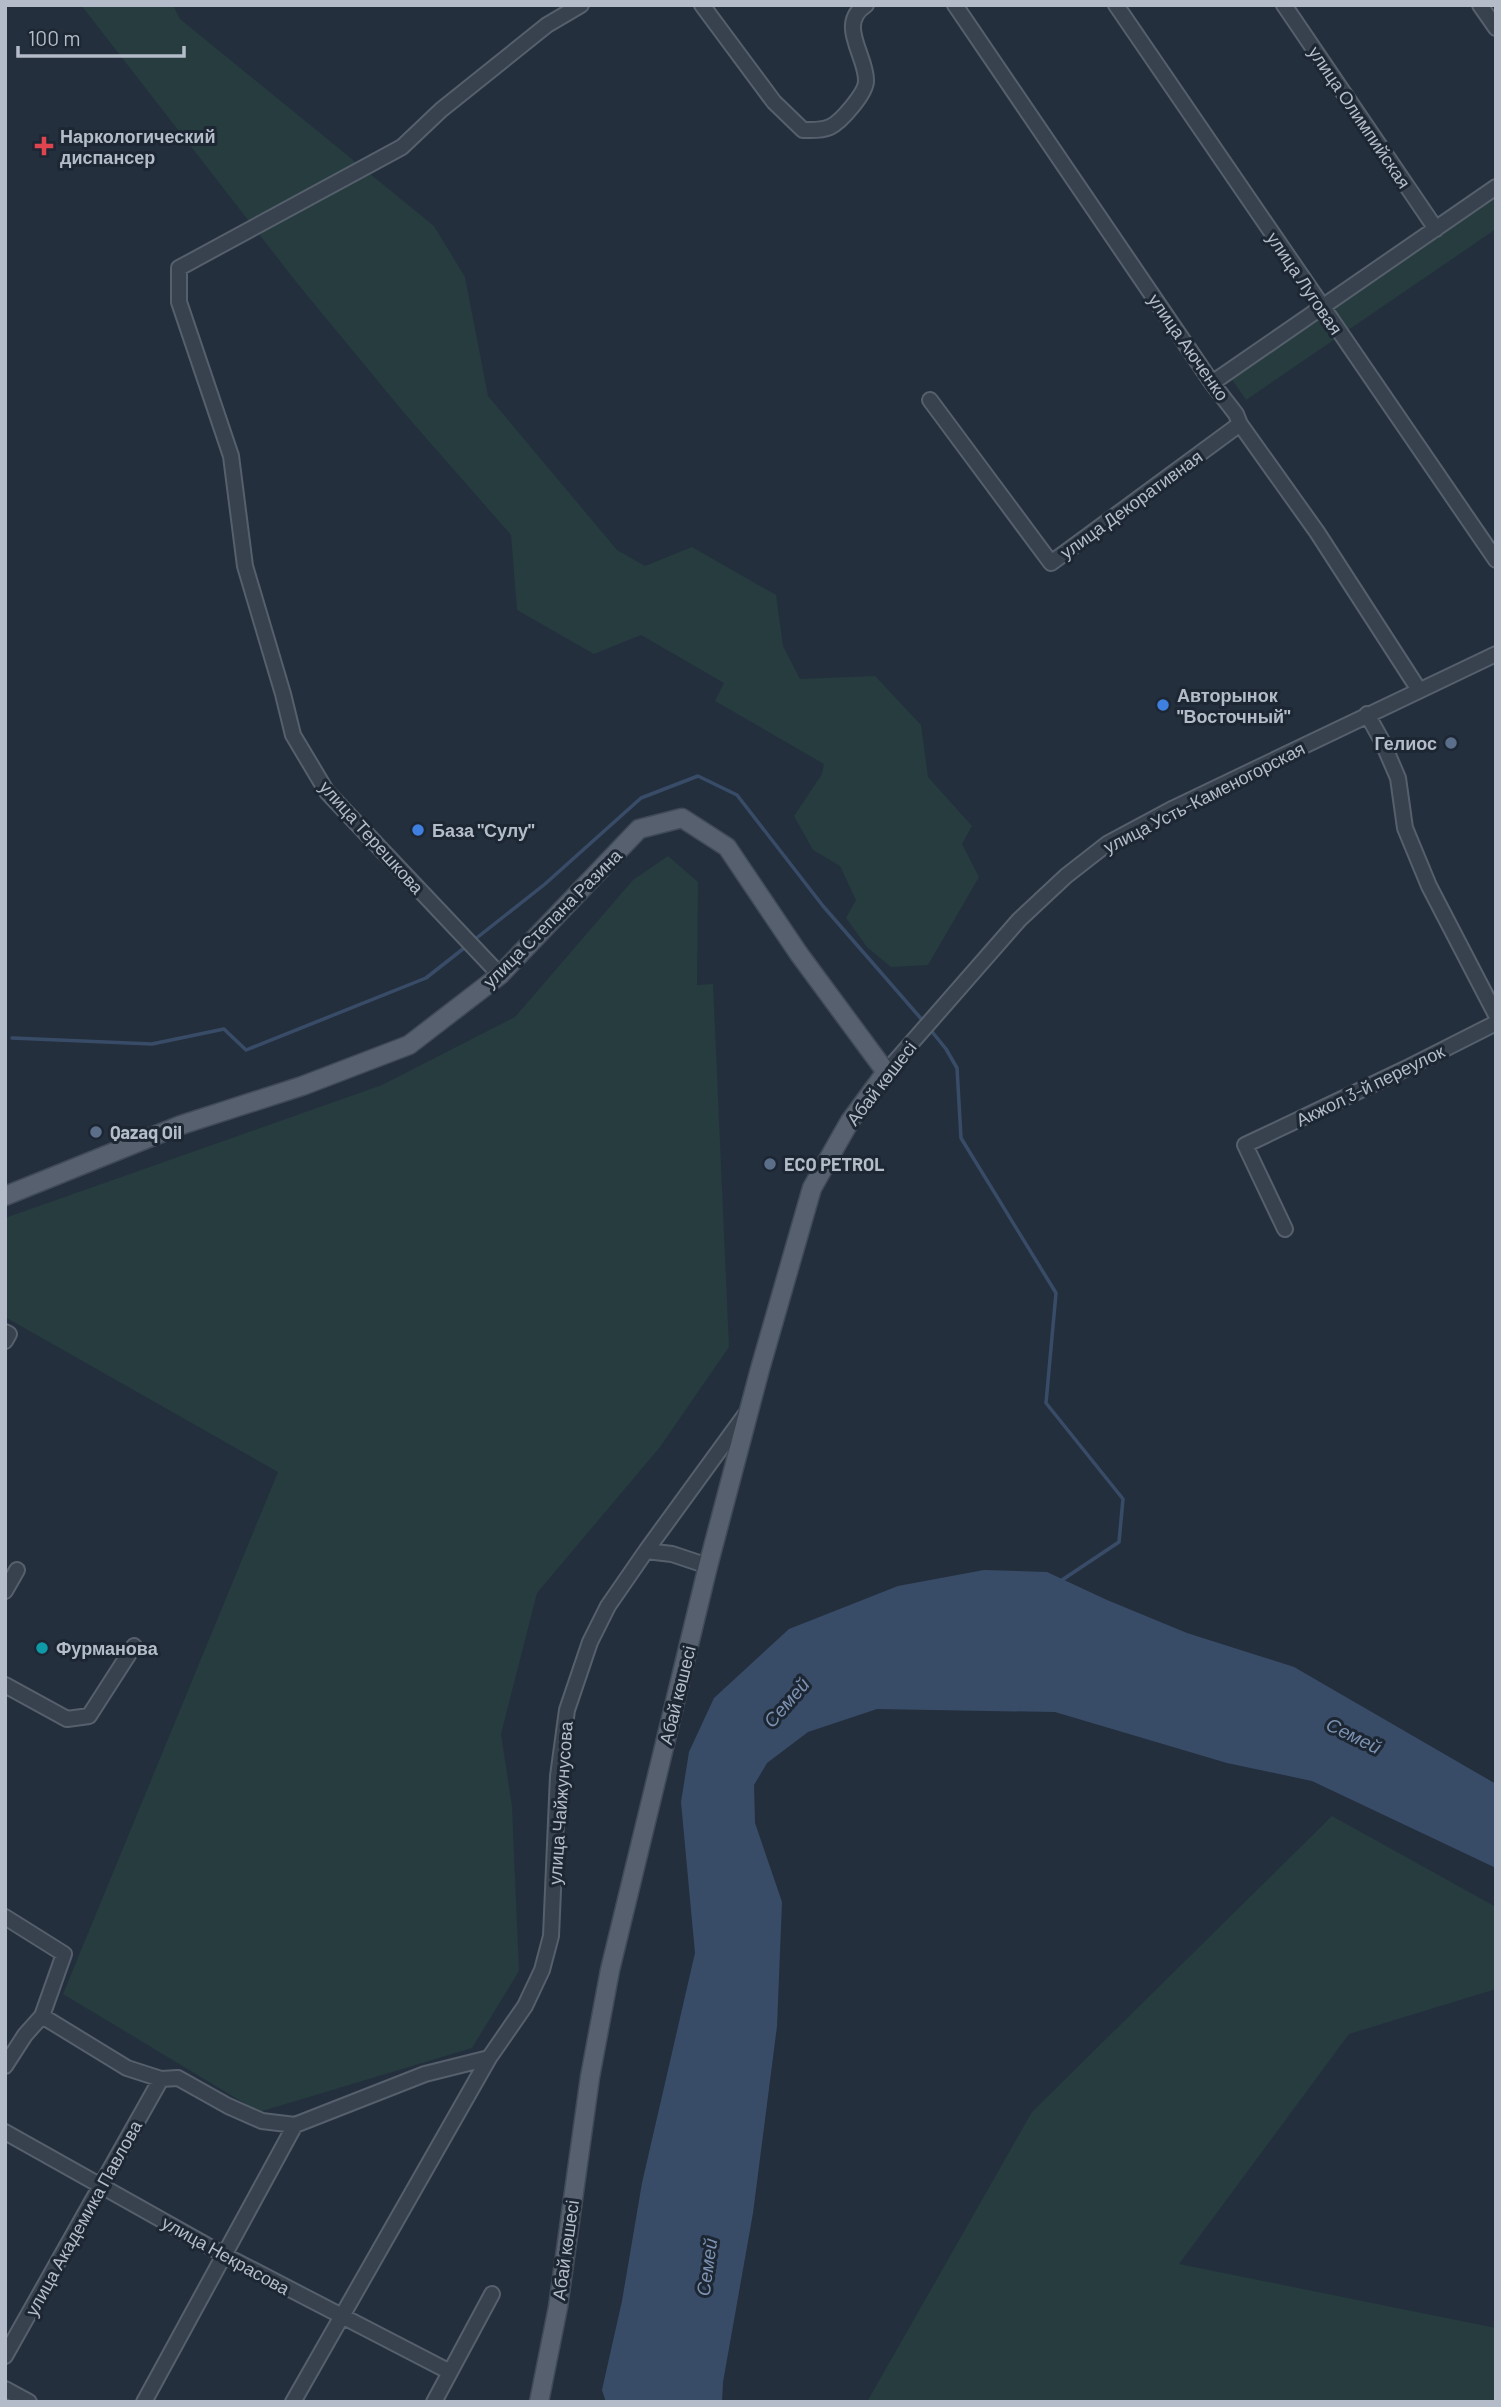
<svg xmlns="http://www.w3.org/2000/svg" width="1501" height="2407" viewBox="0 0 1501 2407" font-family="Barlow,sans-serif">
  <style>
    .green { fill: #263c3f }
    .water { fill: #394c67 }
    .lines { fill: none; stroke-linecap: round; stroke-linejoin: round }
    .stream { stroke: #394c67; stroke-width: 3.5 }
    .minor-casing { stroke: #565f6c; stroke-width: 18 }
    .major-casing { stroke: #414a57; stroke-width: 21 }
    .minor { stroke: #38414e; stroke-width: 14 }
    .major { stroke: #56606e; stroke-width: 18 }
    .health-dot { fill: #e0444e; stroke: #1d2633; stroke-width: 2.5 }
    .shop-dot { fill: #3f7fe0; stroke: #1d2633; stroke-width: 2.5 }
    .service-dot { fill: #5c6f8a; stroke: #1d2633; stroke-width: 2.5 }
    .culture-dot { fill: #0f9aa8; stroke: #1d2633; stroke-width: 2.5 }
    .labels { text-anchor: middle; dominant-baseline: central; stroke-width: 6; stroke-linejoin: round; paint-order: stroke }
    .street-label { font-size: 18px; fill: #b4bcc9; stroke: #1d2633 }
    .poi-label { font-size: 18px; font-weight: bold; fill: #b4bcc9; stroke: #1d2633; text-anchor: start }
    .water-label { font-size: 19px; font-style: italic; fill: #7c92b1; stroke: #1d2633 }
  </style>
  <rect width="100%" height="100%" fill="#242f3e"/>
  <path class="green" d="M81,5H173L180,19L434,226L465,277L488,396L617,550L645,566L692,547L776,595L783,646L800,679L875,676L921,725L928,777L972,826L962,844L979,877L928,965L891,967L867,947L846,918L856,900L840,866L813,850L794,816L822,774L824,764L715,701L724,683L641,635L594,654L517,610L511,535L405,414L297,283Z
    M1496,189V229L1246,400L1227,372Z
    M668,856L698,882L697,985L713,984L729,1347L660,1447L537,1593L501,1734L512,1807L519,1971L472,2048L259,2112L63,1994L278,1472L5,1317V1218L382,1085L515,1017L633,880Z
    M1332,1816L1496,1907V1989L1349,2034L1179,2264L1496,2328V2402H867L1032,2112Z"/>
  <path class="water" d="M984,1570L1047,1572L1107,1600L1187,1633L1294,1667L1496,1784V1868L1312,1781L1227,1763L1055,1712L877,1709L808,1732L767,1763L754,1785L755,1823L782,1902L777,2026L753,2213L723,2382L722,2402H606L602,2390L622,2301L642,2183L695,1953L681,1802L689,1752L714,1698L789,1629L898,1586Z"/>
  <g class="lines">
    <path class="stream" d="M474,940L545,884L641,798L698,776L737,795L823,906L924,1022
      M929,1028L946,1049L957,1068L961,1138L1056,1293L1046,1403L1123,1499L1119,1542L1062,1580
      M12,1038L152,1044L224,1029L246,1050L426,978L468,945"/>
    <g class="minor-casing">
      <path id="minor" d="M702,5L774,102L803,130C812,130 821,131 830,127C841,122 866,93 866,81C867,56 836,24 866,5
        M955,5L1212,383L1236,414L1240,424L1317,532L1419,690
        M1116,5L1496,560
        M1284,5L1436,229
        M1480,5L1496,28
        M1212,383L1496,187
        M930,400L1051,563L1240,424
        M1367,714L1382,741L1398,778L1405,828L1429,886L1496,1015
        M500,975L327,792L293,735L283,694L245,566L231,456L179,302V268L402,147L441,110L547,25L581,5
        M886,1072L1019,920L1066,876L1107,844L1174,808L1496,654
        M1285,1229L1245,1145L1405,1069L1496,1023
        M5,1332L9,1334L5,1341
        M646,1551L672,1554L708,1566
        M5,1591L17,1570
        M5,1685L67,1719L89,1716L134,1646
        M5,1917L64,1954L42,2016L25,2035L5,2066
        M42,2016L127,2068L161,2079L178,2078L228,2106L262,2121L295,2125L425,2074L489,2058
        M5,2132L226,2256L450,2372
        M5,2356L161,2079
        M5,2389L29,2402
        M144,2402L295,2125
        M293,2402L489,2058L525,2006L542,1970L551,1936L558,1776L567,1710L590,1642L608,1606L646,1551L745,1415
        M434,2402L492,2294"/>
    </g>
    <g class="major-casing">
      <path id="major" d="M5,1196L181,1125L302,1086L409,1045L500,975L639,829L682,818L727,847L799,954L886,1072L850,1121L812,1188L760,1369L708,1566L610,1970L590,2077L558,2307L539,2402"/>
    </g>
    <use href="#minor" class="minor"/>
    <use href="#major" class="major"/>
  </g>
  <path class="health-dot" d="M40.5 135.5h7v7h7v7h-7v7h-7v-7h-7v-7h7z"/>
  <g class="shop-dot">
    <circle cx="1163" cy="705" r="7"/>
    <circle cx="418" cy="830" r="7"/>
  </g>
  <g class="service-dot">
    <circle cx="1451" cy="743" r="7"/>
    <circle cx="96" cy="1132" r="7"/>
    <circle cx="770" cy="1164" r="7"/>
  </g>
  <circle class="culture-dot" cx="42" cy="1648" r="7"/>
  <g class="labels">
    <g class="street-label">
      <text transform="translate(1360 117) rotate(56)">улица Олимпийская</text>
      <text transform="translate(1305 283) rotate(56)">улица Луговая</text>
      <text transform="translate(1189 347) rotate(55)">улица Аюченко</text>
      <text transform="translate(1131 504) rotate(-36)">улица Декоративная</text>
      <text transform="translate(1204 797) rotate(-27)">улица Усть-Каменогорская</text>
      <text transform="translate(372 837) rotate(48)">улица Терешкова</text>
      <text transform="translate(552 918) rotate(-45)">улица Степана Разина</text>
      <text transform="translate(881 1083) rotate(-52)">Абай көшесі</text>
      <text transform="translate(1370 1085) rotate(-26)">Акжол 3-й переулок</text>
      <text transform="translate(677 1695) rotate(-76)">Абай көшесі</text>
      <text transform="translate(560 1803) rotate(-86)">улица Чайжунусова</text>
      <text transform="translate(83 2218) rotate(-61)">улица Академика Павлова</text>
      <text transform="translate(565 2250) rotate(-82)">Абай көшесі</text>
      <text transform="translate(226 2255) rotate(29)">улица Некрасова</text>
    </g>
    <g class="poi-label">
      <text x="60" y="136">Наркологический<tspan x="60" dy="21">диспансер</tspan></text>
      <text x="1177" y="695">Авторынок<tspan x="1177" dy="21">"Восточный"</tspan></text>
      <text x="1437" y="743" text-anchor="end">Гелиос</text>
      <text x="432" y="830">База "Сулу"</text>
      <text x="110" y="1132">Qazaq Oil</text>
      <text x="784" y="1164">ECO PETROL</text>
      <text x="56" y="1648">Фурманова</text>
    </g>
    <g class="water-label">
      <text transform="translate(786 1702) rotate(-49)">Семей</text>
      <text transform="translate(1354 1735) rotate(26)">Семей</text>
      <text transform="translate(706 2267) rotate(-82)">Семей</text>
    </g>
  </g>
  <rect width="1501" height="2407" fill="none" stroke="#b4bcc9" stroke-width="14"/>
  <path d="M18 46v10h166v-10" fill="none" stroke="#b4bcc9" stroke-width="3.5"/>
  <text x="28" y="46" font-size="21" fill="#b4bcc9" stroke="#1d2633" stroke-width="5" paint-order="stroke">100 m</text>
</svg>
